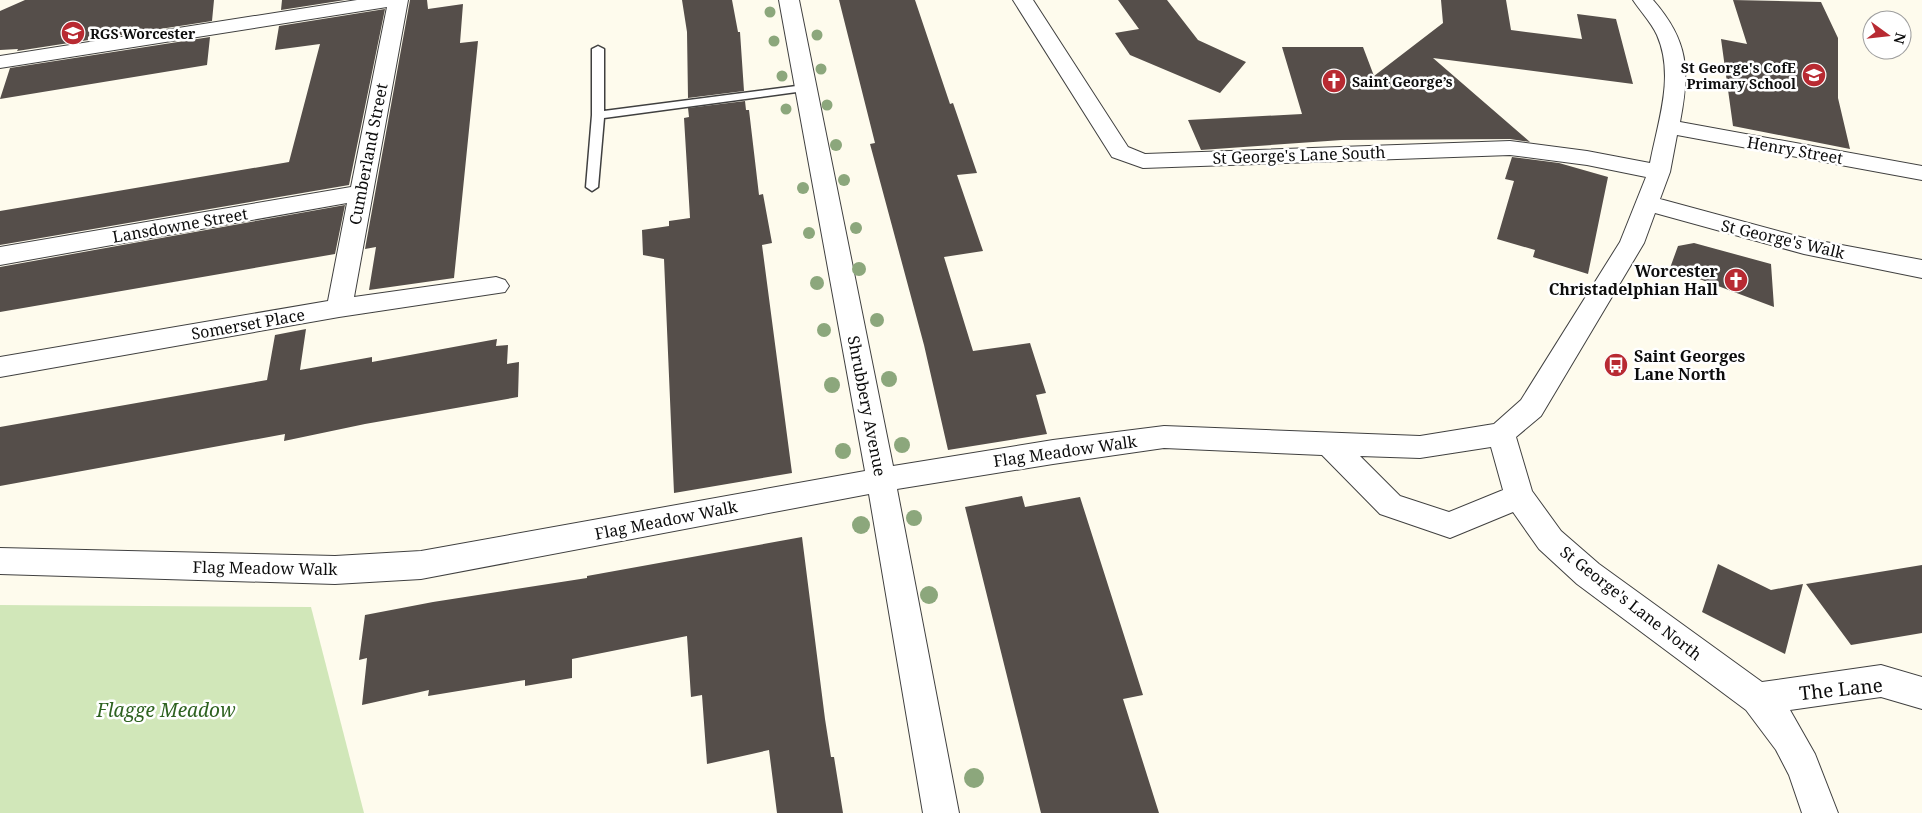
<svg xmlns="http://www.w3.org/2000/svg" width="1922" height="813" viewBox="0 0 1922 813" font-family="'Noto Serif',serif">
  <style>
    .green { fill: #d1e7b9 }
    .building { fill: #554e4a }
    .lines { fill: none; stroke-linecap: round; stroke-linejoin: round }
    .lane-casing { stroke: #404040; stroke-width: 3 }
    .street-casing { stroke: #404040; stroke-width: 2 }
    .lane { fill: #fff; fill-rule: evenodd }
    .street { fill: #fff; fill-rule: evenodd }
    .tree { fill: #8ca77c }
    .labels { text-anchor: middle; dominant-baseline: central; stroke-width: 5; stroke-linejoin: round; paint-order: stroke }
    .far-poi-label { font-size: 14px; font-weight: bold; fill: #0d0d0d; stroke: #fff; text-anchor: start }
    .street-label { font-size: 16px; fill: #0d0d0d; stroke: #fff }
    .poi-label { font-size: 16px; font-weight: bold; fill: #0d0d0d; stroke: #fff; text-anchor: end }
    .near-street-label { font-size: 19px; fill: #0d0d0d; stroke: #fff }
    .near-park-label { font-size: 19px; font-style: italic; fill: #2e6220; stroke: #fff }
  </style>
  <rect width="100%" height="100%" fill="#fefbed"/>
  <path class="green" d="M0,605L311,607L364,813H0Z"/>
  <path class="building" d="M25,0H214L212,21L17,51L18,49L0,50V11Z
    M282,0H345L281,10Z
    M410,0H427L428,9L463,4L460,43L478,41L454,278L369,290L376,247L365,249Z
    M682,0H732L738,32H740L744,91L688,98L687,32Z
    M839,0H915L950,104L953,103L977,173L957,175L983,251L944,257L973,351L1030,343L1046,393L1036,395L1047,434L948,450L924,345L870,144L875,143Z
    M1118,0H1167L1198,40L1246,62L1220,93L1130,55L1115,33L1139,29Z
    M1441,0H1506L1511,30L1582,39L1577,14L1616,19L1633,84L1433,58L1530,142L1510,139L1342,140L1201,150L1188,120L1302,114L1282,47H1363L1374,76L1443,23Z
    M1733,0L1821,2L1838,38V98L1850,149L1733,126L1721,39L1747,44Z
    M385,9L349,185L0,245V211L289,162L320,44L275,50L279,26Z
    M210,37L207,65L0,99L10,68Z
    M745,101L746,110H749L759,195L763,194L772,243L762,245L792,473L674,493L664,259L643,255L642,230L669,226V221L690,218L684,118L689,117L688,108Z
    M1512,157L1559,163L1608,177L1588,274L1533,257L1535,250L1497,239L1514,181L1505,179Z
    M345,205L335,254L0,312V267Z
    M1694,243L1771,264L1774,307L1670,268L1678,246Z
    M306,329L300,370L372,357V362L497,339L496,346L508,345L507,364L519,362L518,397L365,424L284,441L285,434L0,486V427L267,380L275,335Z
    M1022,496L1025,507L1080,497L1143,695L1123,699L1159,813H1041L965,507Z
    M802,537L825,719L831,757H834L843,813H777L769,750L707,764L702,695L691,697L687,636L572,659V678L525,686V680L428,696L429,690L362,705L367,658L359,660L365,615L433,602L587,578V576Z
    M1718,564L1771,590L1803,584L1785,654L1702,612Z
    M1922,565V633L1851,645L1806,584Z"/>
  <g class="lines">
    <g class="lane-casing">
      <path id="lane" d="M598,46L604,49V111L804,85L810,88L804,91L604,118L598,187L592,191L586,187L592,115V49Z"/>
    </g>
    <g class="street-casing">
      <path id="street" d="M357,0H408L354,297L496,277L505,280L509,286L505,292L339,317L0,377V357L328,301L347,203L0,265V247L351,187L387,7L0,68V56Z
        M779,0H799L893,466L1053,440L1164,426L1420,436L1494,424L1521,400L1620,242L1646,177L1587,165L1510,155L1143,168L1112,157L1013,0H1033L1128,147L1145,154L1510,141L1587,151L1650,163C1658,121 1675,76 1657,35C1651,22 1641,12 1633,0H1653C1689,41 1690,71 1680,122L1922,166V180L1677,135L1670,172L1660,199L1804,238L1922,260V278L1804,254L1655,213L1644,243L1541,416L1516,437L1532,491L1561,531L1599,564L1762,682L1881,665L1922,677V709L1881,697L1790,710L1815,754L1838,813H1802L1789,775L1776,750L1746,710L1577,584L1539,549L1513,512L1450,538L1380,514L1322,455L1164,448L1053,464L897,489L959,813H923L869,494L421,579L335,584L0,574V548L335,556L421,551L865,471ZM1491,447L1503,490L1449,512L1400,496L1360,456L1420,458Z"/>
    </g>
    <use href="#lane" class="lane"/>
    <use href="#street" class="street"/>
  </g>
  <g class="tree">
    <circle cx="770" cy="12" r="5.5"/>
    <circle cx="817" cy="35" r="5.5"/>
    <circle cx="774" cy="41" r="5.5"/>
    <circle cx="821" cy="69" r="5.5"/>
    <circle cx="782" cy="76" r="5.5"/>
    <circle cx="827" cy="105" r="5.5"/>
    <circle cx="786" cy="109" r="5.5"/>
    <circle cx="836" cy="145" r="6"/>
    <circle cx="844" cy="180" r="6"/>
    <circle cx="803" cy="188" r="6"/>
    <circle cx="856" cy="228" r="6"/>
    <circle cx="809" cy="233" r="6"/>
    <circle cx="859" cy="269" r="7"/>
    <circle cx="817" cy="283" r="7"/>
    <circle cx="877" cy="320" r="7"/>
    <circle cx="824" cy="330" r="7"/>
    <circle cx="889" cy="379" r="8"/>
    <circle cx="832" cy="385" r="8"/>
    <circle cx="902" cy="445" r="8"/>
    <circle cx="843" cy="451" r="8"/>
    <circle cx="914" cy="518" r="8"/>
    <circle cx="861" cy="525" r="9"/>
    <circle cx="929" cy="595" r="9"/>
    <circle cx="974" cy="778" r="10"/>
  </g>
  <defs>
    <g id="school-disc" transform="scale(1.25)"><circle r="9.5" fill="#b82a32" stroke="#fff"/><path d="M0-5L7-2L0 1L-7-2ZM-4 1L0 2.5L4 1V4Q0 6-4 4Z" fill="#fff"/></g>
    <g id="church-disc" transform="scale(1.25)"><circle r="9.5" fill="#b82a32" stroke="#fff"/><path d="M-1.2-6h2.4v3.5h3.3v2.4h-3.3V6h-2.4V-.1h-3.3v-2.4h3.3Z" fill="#fff"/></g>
    <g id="bus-disc" transform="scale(1.25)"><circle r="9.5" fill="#b82a32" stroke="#fff"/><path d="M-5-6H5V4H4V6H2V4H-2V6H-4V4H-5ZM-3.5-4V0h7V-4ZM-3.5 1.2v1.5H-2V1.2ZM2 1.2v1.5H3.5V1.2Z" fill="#fff"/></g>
  </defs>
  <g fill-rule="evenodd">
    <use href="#school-disc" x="73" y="33"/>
    <use href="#school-disc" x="1814" y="75"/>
    <use href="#church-disc" x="1334" y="81"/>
    <use href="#church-disc" x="1736" y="280"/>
    <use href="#bus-disc" x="1616" y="365"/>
  </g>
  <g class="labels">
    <g class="far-poi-label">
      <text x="90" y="33">RGS Worcester</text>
      <text x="1796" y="67" text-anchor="end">St George's CofE<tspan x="1796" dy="16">Primary School</tspan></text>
      <text x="1352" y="81">Saint George’s</text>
    </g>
    <g class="street-label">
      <text transform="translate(1795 150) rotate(10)">Henry Street</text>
      <text transform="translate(368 154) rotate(-79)">Cumberland Street</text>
      <text transform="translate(1299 155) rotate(-2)">St George's Lane South</text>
      <text transform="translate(180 225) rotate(-10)">Lansdowne Street</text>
      <text transform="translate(1783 239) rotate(13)">St George's Walk</text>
      <text transform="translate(248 324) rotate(-10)">Somerset Place</text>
      <text transform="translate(867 406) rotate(79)">Shrubbery Avenue</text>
      <text transform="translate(1065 451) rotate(-8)">Flag Meadow Walk</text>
      <text transform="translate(666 520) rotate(-11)">Flag Meadow Walk</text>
      <text transform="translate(265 568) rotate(1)">Flag Meadow Walk</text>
      <text transform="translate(1631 603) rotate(38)">St George's Lane North</text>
    </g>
    <g class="poi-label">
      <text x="1718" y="271">Worcester<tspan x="1718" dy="18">Christadelphian Hall</tspan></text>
      <text x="1634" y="356" text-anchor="start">Saint Georges<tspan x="1634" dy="18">Lane North</tspan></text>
    </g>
    <g class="near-street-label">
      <text transform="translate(1841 689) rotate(-6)">The Lane</text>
    </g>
    <g class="near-park-label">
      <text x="166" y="710">Flagge Meadow</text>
    </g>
  </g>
  <g transform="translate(1887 35) rotate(105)"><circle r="24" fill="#ffffff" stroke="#9e9e9e"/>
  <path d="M0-4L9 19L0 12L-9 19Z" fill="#b82a32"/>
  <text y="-8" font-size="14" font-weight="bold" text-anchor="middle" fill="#0d0d0d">N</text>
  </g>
</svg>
